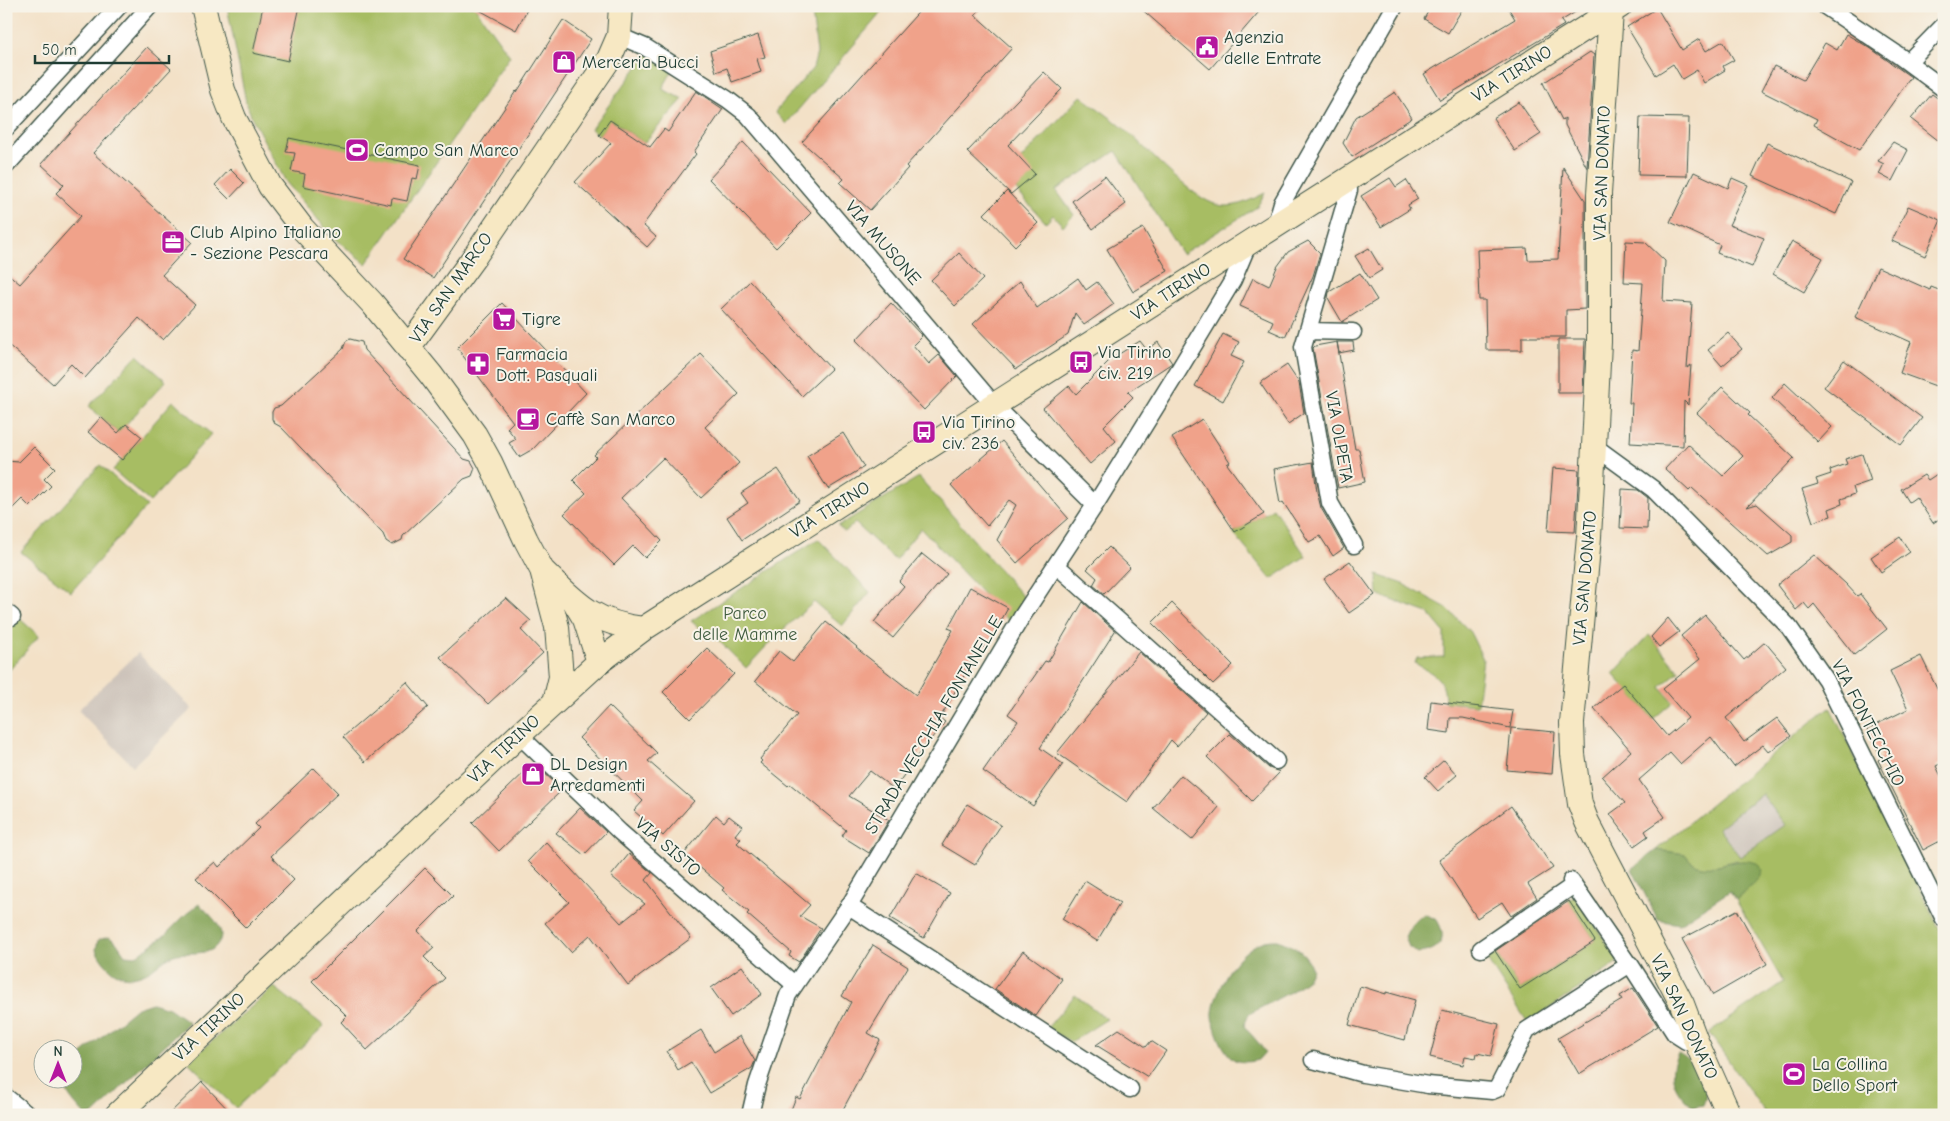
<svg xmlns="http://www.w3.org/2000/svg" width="1950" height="1121" viewBox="0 0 1950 1121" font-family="'Comic Neue',sans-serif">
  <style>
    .industrial { fill: #ccc2b9 }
    .green { fill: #a7bd63; stroke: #637d4c; fill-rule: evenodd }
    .forest { fill: #85a459; stroke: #527046 }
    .building { fill: #f0a28a }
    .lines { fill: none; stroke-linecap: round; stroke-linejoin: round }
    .street-casing { stroke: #3f564a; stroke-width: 19 }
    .secondary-casing { stroke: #3f564a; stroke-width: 26 }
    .street { stroke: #fff; stroke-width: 16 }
    .secondary { stroke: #f7e8c3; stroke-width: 24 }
    .labels { text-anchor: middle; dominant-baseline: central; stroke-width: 4; stroke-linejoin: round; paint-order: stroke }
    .poi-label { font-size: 18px; fill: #1f3d34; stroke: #f7f3e8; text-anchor: start }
    .street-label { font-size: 18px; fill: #1f3d34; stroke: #f7f3e8 }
    .park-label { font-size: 18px; fill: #415d40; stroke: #f7f3e8 }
  </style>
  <rect width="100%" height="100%" fill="#f7f3e8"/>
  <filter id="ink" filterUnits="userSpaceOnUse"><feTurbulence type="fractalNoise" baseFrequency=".02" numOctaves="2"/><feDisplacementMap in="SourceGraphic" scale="10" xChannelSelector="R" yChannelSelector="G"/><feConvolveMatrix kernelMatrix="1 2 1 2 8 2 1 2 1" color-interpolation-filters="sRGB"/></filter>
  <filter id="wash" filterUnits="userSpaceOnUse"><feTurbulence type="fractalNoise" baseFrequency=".0096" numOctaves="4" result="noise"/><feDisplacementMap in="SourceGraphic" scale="20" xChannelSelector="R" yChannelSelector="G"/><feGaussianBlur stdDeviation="1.12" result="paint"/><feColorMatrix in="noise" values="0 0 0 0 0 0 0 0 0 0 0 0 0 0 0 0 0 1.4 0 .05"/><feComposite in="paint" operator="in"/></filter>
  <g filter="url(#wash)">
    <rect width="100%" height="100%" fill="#f3e1c7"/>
    <path class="industrial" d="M138,653L192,709L133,766L78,710Z
      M1762,793L1785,826L1740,857L1718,828Z"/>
    <path class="green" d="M227,6H474L510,56L366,264L332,236L286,182L252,118L246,102Z
      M816,6H887L786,124L775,112L813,68L817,53L812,12Z
      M647,54L673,70L662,89L683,99L644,143L611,120L599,135L591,129Z
      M1081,96C1097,108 1115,120 1129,133C1150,152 1192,199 1218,205C1234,209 1251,200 1265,193L1257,207L1182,254L1116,151L1056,190L1074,215L1063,226L1053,215L1046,223L1016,190L1021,159Z
      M137,355L166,381L118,433L89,406Z
      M173,401L211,434L150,502L113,470Z
      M100,465L147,506L71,592L21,552Z
      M919,477L1024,598L1010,622L921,528L895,560L855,523L845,532L838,526Z
      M1273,508L1306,556L1271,579L1233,533Z
      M818,539L870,592L842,626L814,602L776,636L746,668L706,628L703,631L691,621Z
      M1377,575L1401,583L1447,608L1470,632L1483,659L1477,705L1445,702C1445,677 1434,675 1415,663L1417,658L1444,657V632L1428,613L1378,595Z
      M20,619L39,636L6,674V633Z
      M1649,635L1679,671L1660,687L1673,702L1653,719L1613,674Z
      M1830,707L1944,938V1115H1767L1709,1033L1783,982L1736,900L1758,879L1737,860C1717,865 1698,875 1685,854L1656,850ZM1762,794L1785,825L1740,857L1718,828Z
      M1575,896L1619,961L1528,1023L1484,955L1493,948L1520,989L1595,941L1568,900Z
      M274,987L324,1026L236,1108L188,1062Z
      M1075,995L1107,1019L1071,1042L1047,1028Z"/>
    <path class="forest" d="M1656,850L1685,854C1703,882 1731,852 1759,864L1762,870L1758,879L1736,900L1730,891L1679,924L1658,920L1632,869Z
      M199,904C208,913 227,928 219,942C215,948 212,951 204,952C194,954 183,952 174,955C166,957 158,965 151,970C127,985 108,974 96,950L98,940L109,937L116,942L125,955L136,956L164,936L185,915Z
      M1425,914L1437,920C1449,940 1439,951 1418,953L1409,947L1405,937C1410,926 1414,919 1425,914Z
      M1278,940C1296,948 1304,949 1312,969L1307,980L1292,991L1249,1014L1244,1026C1251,1035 1259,1042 1265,1052L1258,1060C1251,1062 1242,1063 1235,1060C1223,1054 1212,1025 1213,1012C1217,985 1236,952 1262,942C1267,940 1273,940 1278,940Z
      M152,1003L169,1008L189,1022L93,1115H85C76,1105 63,1092 63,1079L72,1078L73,1061L137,1008Z
      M1678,1053C1696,1062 1712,1085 1703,1105L1693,1107C1675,1093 1666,1074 1678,1053Z"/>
    <g id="blocks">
      <path class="building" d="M263,6H300L288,61L253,53Z
        M472,6H529L516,30Z
        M924,6H983L975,15L1012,48L906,166L908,168L870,210L840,183L844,179L802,142Z
        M1138,6H1264L1210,69Z
        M1431,6H1464L1448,33L1424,19Z
        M1507,6H1585L1561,21L1564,25L1440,100L1424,74L1515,19Z
        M1657,8L1682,50L1699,39L1706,51L1723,41L1734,60L1723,66L1725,70L1704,83L1697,70L1682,79L1673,64L1656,75L1627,27Z
        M563,20L591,39L433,278L403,259L516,91L517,92Z
        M1846,34L1870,48L1911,77L1859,150L1814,125L1817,119L1761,91L1774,66L1803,80L1825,43L1837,50Z
        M758,35L765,57L757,59L761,72L732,82L727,68L716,72L710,51Z
        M147,47L171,69L93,153L192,242L162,275L195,305L163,340L139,318L85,378L71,364L53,384L6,343V272L20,284L81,216L56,193L64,185L41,164Z
        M1590,52L1594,55L1587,168L1565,125V118L1562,120L1543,83Z
        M1044,72L1062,89L1008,145L1035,174L1011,194L967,152Z
        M696,91L723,109L694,152L696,154L643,225L656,237L647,247L575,182L611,143L599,135L610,120L650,147L664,129L668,132Z
        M1395,92L1412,118L1352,157L1343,143L1356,117Z
        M1932,94L1944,103V145L1911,119Z
        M1519,102L1541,134L1515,151L1493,118Z
        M1640,117L1689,118L1687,176L1638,175Z
        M289,138L420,165L417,179L412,178L407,201L392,198L391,205L303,186L305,174L291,171L295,153L286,152Z
        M743,142L811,213L776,248L709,179Z
        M1893,142L1908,150L1892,181L1879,174L1884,164L1878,161Z
        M1767,143L1851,182L1836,214L1752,176Z
        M1563,167L1585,200V309L1566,310V337H1522V350H1486L1485,300H1479L1477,250L1527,248L1528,260L1558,259Z
        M230,169L244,183L229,199L215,185Z
        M1694,172L1728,188L1732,178L1748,185L1729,225L1764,238L1752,267L1717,253L1720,245L1670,222Z
        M1105,176L1126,204L1093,229L1072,201Z
        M1390,178L1396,187L1406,180L1418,199L1408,205L1410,209L1381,227L1361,196Z
        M1007,191L1038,223L1015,246L984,214Z
        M1908,206L1941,220L1925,256L1892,241Z
        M1143,228L1168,271L1133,292L1107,249Z
        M1308,241L1320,253L1313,276L1285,337L1269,330L1273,321L1240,306L1253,278L1269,286L1277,267L1288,252Z
        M1626,241L1645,242L1665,261L1663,301L1692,303L1687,368L1691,365L1688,405L1684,401L1683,446L1630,443L1632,403H1629L1632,350L1638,351L1643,283L1624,282Z
        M1792,241L1823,258L1804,292L1773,274Z
        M1369,248L1382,270L1369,278L1355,256Z
        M959,253L983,279L955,306L931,280Z
        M1878,267L1930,290L1931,287L1944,292V389L1900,373L1911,342L1855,317Z
        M1360,273L1377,300L1342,322L1328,298L1329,292Z
        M1078,278L1086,290L1097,282L1114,304L1084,325L1075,313L1068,335L1016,369L973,324L1020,281L1037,308Z
        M750,281L831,369L802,396L721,309Z
        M502,303L586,393L533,449L519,457L509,443L516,439L507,428L513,422L457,348Z
        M891,303L922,336L913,345L929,364L939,355L957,376L924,410L856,340Z
        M1728,333L1742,349L1722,366L1708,350Z
        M1223,334L1239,342L1231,356L1244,362L1223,401L1195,386Z
        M350,339L362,342L364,350L464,459L471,461L475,468L472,476L464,479L403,536L402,540L392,545L386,541L383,534L281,427L274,423L272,419V412L274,408L281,406L343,349L346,341Z
        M1558,339H1585L1583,393H1558Z
        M1140,341L1147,350L1158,342L1172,363L1128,392L1133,397L1104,426L1116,441L1090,464L1043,408L1069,386L1076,394L1111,359Z
        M1337,342H1353L1354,350L1339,353Z
        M1337,342L1355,449H1359L1365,482L1338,488L1313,348L1315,346Z
        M701,354L739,394L705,427L739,463L701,498L663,458L621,498L662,541L645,558L633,546L614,565L564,514L586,493L573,480L596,457L594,455Z
        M1844,360L1922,418L1901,445L1824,387Z
        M1287,365L1299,383L1304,413L1288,424L1260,383Z
        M1785,383L1832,427L1818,442L1772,398Z
        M1722,387L1750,413L1748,415L1794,458L1747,507L1757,504L1792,535V542L1768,556L1692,488L1689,491L1665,469L1688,444L1723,476L1743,456L1697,413Z
        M101,417L118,433L126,424L142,437L122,460L88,432Z
        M1202,419L1230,462L1227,464L1264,514L1235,532L1172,438Z
        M843,433L864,467L828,489L807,456Z
        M1002,441L1068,518L1017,563L997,540L1016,505L1009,500L987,526L951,485Z
        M34,447L55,468L44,479L51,486L30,507L22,499L6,515V461L19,462Z
        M1862,454L1871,481L1853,487L1855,494L1841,499L1842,504L1829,509L1831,516L1813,522L1802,489L1818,484L1816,479L1831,474L1830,470L1847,464L1845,459Z
        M1313,462L1317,492L1321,508L1344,548L1333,556L1320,536L1309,542L1283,502L1280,504L1274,469Z
        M1553,468L1579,470L1575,532L1548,531Z
        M778,469L800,501L742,540L727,517L748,503L741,493Z
        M1937,474L1944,485V516L1933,523L1916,497L1909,502L1901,489L1924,475L1928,480Z
        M1622,489L1638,490L1648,498L1647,529L1620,528Z
        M1900,537L1910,552L1881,572L1871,557Z
        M1109,547L1130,567L1104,594L1093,585L1097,578L1087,569Z
        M922,554L947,574L893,638L874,622L904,586L899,581Z
        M1814,555L1846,584L1857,596L1860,594L1887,629L1854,655L1814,604L1809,609L1804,603L1796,610L1777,585Z
        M1350,561L1375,595L1349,613L1324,579Z
        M970,587L1008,608L986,648L981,646L940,718L945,722L921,751L894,789L870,771L849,796L889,820L869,853L842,836L846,830L790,784L788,786L760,763L762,761L760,759L797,715L755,681L779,651L793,662L826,622L857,647L856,648L916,695L953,630L948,628Z
        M506,598L531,621L521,630L543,653L488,704L440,657Z
        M1083,602L1115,631L1040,748L1063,764L1033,806L983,771L1018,721L1008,714L1045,661L1048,662Z
        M1172,603L1233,665L1213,684L1152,623Z
        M1705,615L1744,660L1765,642L1786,667L1726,718L1744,742L1777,718L1791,736L1769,752L1763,745L1734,767L1711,737L1680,764L1670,753L1639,780L1665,817L1645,831L1648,836L1634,846L1610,814L1625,803L1602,777L1631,751L1594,708L1623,684L1667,736L1688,718L1663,689L1700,659L1681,636Z
        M1668,618L1679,632L1659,647L1651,637Z
        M707,648L734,674L690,719L663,692Z
        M1139,652L1206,712L1177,746L1171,740L1127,802L1057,753Z
        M1921,656L1944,703V762L1936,766L1944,782V839L1923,850L1878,760L1882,758L1867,729L1908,709L1890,671Z
        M407,682L428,707L365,762L343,737Z
        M1431,701L1513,711L1510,728L1463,718H1450L1449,733L1428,730Z
        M609,706L657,753L648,761L694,801L663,836L634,811L643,801L579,738Z
        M1511,728L1555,732L1552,774L1507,770Z
        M1230,734L1269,768L1280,772L1252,801L1207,757Z
        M1444,760L1457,775L1438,791L1425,777Z
        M534,763L562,790L499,851L472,823Z
        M314,768L338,793L271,856L294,880L246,928L196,878L215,862L219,867L259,828L255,824Z
        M1181,775L1219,807L1192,840L1153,808Z
        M967,804L1001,825L975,865L942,845Z
        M1511,806L1553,868L1528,884L1537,898L1511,916L1502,902L1477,918L1439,860Z
        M580,808L606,832L584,855L556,833Z
        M716,815L724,822L729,816L742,826L735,835L741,839L737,843L810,905L800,916L821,928L799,962L789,956L791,952L747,914L749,912L722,890L724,888L684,854Z
        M546,842L621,923L645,904L611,876L629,854L652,873L646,880L691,938L628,985L590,935L571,952L545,923L569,902L528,861Z
        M425,868L453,896L418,931L434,948L424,957L445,978L367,1050L341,1022L347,1016L312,981Z
        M916,873L950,893L924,938L890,918Z
        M1085,881L1120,903L1097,941L1062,919Z
        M1569,901L1595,941L1520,989L1495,951Z
        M1737,910L1767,964L1713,995L1682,939Z
        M873,945L908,967L868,1033L880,1040L840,1115H789L796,1097L800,1099L851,1002L842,996Z
        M1023,951L1062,979L1036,1016L995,989Z
        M742,966L762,994L731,1016L711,988Z
        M1360,986L1386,994V992L1415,1000L1405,1040L1349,1025Z
        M1633,988L1658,1026L1579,1074L1558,1038L1622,1000L1620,996Z
        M1442,1010L1499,1024L1491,1056L1477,1053L1476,1058L1465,1056L1463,1065L1430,1057Z
        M1119,1029L1146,1047L1151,1041L1166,1051L1148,1077L1096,1045Z
        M701,1030L714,1052L740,1036L755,1061L752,1068L710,1093L691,1062L678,1070L667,1051Z
        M202,1082L233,1115H168Z"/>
    </g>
  </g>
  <g filter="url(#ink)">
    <use href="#blocks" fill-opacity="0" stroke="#3f564a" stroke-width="1"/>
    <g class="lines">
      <g class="street-casing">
        <path id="street" d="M1825,6L1898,55L1944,89
          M619,36L645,47L727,99L748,115L995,406L1095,505
          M1908,62L1944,25
          M6,128L119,6
          M6,166L150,6
          M1345,181L1349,190L1303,347L1330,503L1354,545
          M1275,226L1282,203L1395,6
          M1308,331L1353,332
          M1594,446L1653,489L1789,627L1826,680L1944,919
          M1056,565L1276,761
          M6,612L12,617
          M519,735L620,832L795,985
          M1571,881L1629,965
          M849,906L1130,1089
          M1481,949L1574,885
          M1313,1060L1363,1074L1428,1085L1492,1091L1497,1089L1527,1030L1630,964L1675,1034L1686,1041H1696
          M6,1097L28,1115
          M750,1115L757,1085L788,995L849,906L1021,618L1095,505L1180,368L1233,280L1249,242"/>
      </g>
      <g class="secondary-casing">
        <path id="secondary" d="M203,6L223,90L234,118L270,186L302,228L372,303L431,375L475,435L490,462L526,540L542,570L557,627L561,677L555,702
          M1611,11L1599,194V342L1594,446L1589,537L1572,723L1573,754L1577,783L1580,804L1587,822L1682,1004L1696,1041L1729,1115
          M408,348L475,256L609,59L619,36L621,6
          M542,570C576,603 593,623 643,629
          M576,604L585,619L599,662
          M117,1115L519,735L599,662L643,629L1620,6"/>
      </g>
      <use href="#street" class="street"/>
      <use href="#secondary" class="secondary"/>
    </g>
  </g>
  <defs>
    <g id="civic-square" transform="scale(1.25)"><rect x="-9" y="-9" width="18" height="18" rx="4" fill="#b5179e" stroke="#f7f3e8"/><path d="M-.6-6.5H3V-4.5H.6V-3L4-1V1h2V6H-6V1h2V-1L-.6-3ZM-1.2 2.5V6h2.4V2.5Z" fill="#fff"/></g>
    <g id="shop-square" transform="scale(1.25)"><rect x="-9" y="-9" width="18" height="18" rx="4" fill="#b5179e" stroke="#f7f3e8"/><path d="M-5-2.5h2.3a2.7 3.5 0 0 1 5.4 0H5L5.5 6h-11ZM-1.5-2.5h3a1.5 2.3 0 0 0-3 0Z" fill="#fff"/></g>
    <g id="stadium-square" transform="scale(1.25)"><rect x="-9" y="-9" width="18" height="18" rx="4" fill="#b5179e" stroke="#f7f3e8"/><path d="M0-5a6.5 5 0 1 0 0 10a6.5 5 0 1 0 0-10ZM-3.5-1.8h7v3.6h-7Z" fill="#fff"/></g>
    <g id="office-square" transform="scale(1.25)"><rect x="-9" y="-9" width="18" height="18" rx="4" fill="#b5179e" stroke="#f7f3e8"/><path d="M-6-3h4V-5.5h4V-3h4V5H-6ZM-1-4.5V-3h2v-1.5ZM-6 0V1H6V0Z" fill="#fff"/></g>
    <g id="supermarket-square" transform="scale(1.25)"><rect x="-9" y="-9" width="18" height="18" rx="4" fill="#b5179e" stroke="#f7f3e8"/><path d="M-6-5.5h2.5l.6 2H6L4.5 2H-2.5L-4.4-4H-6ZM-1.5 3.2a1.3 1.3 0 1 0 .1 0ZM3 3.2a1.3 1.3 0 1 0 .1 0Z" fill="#fff"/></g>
    <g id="bus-square" transform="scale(1.25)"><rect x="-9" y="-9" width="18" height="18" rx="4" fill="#b5179e" stroke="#f7f3e8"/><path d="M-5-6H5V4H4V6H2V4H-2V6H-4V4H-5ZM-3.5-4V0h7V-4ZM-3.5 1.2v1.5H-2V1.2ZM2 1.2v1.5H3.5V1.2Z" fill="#fff"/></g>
    <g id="pharmacy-square" transform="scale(1.25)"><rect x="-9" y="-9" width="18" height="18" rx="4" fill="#b5179e" stroke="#f7f3e8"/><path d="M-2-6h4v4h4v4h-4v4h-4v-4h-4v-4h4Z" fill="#fff"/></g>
    <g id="cafe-square" transform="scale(1.25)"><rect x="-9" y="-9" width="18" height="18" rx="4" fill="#b5179e" stroke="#f7f3e8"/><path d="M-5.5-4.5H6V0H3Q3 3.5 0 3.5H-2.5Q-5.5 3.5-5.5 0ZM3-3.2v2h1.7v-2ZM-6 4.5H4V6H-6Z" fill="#fff"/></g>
  </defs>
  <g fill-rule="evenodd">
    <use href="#civic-square" x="1207" y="47"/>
    <use href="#shop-square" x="564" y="62"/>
    <use href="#stadium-square" x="357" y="150"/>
    <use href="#office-square" x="173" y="242"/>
    <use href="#supermarket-square" x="504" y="319"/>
    <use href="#bus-square" x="1081" y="362"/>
    <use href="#pharmacy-square" x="478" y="364"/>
    <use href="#cafe-square" x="528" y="419"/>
    <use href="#bus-square" x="924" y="432"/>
    <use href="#shop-square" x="533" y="774"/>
    <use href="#stadium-square" x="1794" y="1074"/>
  </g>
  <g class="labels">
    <g class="poi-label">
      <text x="1224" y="37">Agenzia<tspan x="1224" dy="21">delle Entrate</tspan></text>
      <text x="582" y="62">Merceria Bucci</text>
      <text x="374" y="150">Campo San Marco</text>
      <text x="190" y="232">Club Alpino Italiano<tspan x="190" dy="21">- Sezione Pescara</tspan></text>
      <text x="522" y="319">Tigre</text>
      <text x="1098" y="352">Via Tirino<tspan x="1098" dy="21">civ. 219</tspan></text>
      <text x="496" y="354">Farmacia<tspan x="496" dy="21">Dott. Pasquali</tspan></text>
      <text x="546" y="419">Caffè San Marco</text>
      <text x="942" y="422">Via Tirino<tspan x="942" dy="21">civ. 236</tspan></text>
      <text x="550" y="764">DL Design<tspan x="550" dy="21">Arredamenti</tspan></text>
      <text x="1812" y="1064">La Collina<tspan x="1812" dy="21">Dello Sport</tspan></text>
    </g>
    <g class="street-label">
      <text transform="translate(1512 74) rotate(-32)">VIA TIRINO</text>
      <text transform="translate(1602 173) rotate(-88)">VIA SAN DONATO</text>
      <text transform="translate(883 243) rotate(49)">VIA MUSONE</text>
      <text transform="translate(451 288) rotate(-55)">VIA SAN MARCO</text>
      <text transform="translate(1171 292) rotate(-33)">VIA TIRINO</text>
      <text transform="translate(1339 437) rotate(80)">VIA OLPETA</text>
      <text transform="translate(830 510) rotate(-32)">VIA TIRINO</text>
      <text transform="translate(1585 578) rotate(-85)">VIA SAN DONATO</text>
      <text transform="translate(1868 723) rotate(63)">VIA FONTECCHIO</text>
      <text transform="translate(934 725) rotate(-59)">STRADA VECCHIA FONTANELLE</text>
      <text transform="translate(504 749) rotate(-43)">VIA TIRINO</text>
      <text transform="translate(668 847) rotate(41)">VIA SISTO</text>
      <text transform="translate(1684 1017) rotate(65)">VIA SAN DONATO</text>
      <text transform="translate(209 1027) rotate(-43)">VIA TIRINO</text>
    </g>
    <g class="park-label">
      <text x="745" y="613">Parco<tspan x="745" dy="21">delle Mamme</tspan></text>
    </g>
  </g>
  <rect width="1950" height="1121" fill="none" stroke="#f7f3e8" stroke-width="25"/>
  <g transform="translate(58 1064)"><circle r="24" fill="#f7f3e8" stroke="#a1aaa0"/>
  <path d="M0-4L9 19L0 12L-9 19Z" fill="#b5179e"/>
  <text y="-8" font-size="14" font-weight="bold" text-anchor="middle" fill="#1f3d34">N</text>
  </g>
  <path d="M35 55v8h134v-8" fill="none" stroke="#1f3d34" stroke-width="2.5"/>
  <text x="42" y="55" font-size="15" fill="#1f3d34" stroke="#f7f3e8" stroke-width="4" paint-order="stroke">50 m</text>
</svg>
